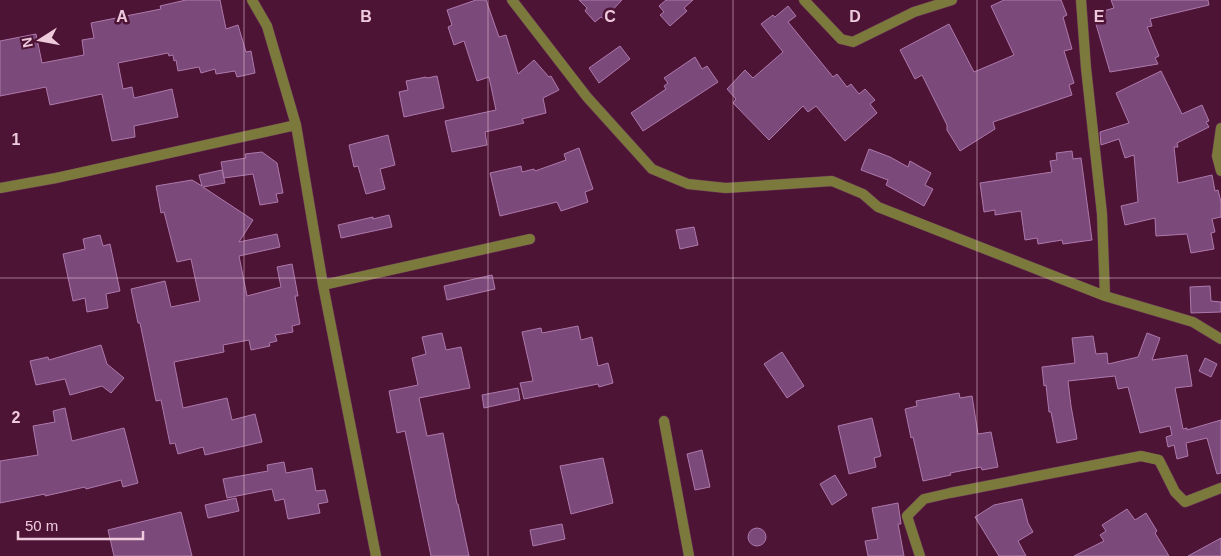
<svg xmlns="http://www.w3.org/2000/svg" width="1221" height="556" viewBox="0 0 1221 556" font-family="Arial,sans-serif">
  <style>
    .building { fill: #7b4a7a; stroke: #ad79ac }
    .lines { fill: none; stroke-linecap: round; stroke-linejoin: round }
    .street-casing { stroke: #6a3554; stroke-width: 11 }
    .street { stroke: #7b793c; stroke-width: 10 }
    .grid { fill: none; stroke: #efcadc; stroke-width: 1; stroke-opacity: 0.55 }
    .grid-label { font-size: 16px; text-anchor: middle; font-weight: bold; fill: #efcadc; stroke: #4d1436; stroke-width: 5; stroke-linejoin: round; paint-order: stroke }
  </style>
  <rect width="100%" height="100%" fill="#4d1436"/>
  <path class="building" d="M186,0H220L226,29L238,25L246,52L251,51L255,73L237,77L235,71L216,74L215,69L201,73L199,67L178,71L176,60L174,61L173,55L169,56L168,53L118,63L123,89L132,87L134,98L172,89L178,117L134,126L135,137L112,141L102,94L50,105L46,87L0,96V41L36,34L42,63L84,55L82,40L94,38L91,23L161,9L160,6Z
    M476,0H486L499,37L506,35L518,74L534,60L549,77L551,76L559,90L543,98L546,113L522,119L524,123L485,132L487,145L452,152L445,121L496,110L489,77L477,81L464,41L454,45L448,27L452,25L447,10Z
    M579,0H622L604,19L601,17L595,22L585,11L587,8Z
    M666,0H693L684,8L687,11L670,26L660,15L664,12L659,6Z
    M1004,0H1061L1067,15L1063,17L1072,49L1064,51L1074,83L1069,85L1072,95L993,122L995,129L960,151L947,130V125L922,75L915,79L900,50L949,24L974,72L1014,55L991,6Z
    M1111,0H1208L1209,5L1150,19L1152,26L1147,27L1159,56L1155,58L1158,64L1110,72L1093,14L1114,8Z
    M788,6L796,16L788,22L833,77L837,74L847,87L851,84L859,94L865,89L875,100L870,104L877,113L845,141L816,106L808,112L803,106L769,140L733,103L736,99L727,89L745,70L753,78L783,52L761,24L773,15L775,17Z
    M620,46L630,59L599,83L589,68Z
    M695,57L702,69L707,66L718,82L643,131L631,113L666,89L664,86L668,83L664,78Z
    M1161,71L1182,114L1202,105L1209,121L1206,122L1209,127L1177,143L1178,147H1174L1178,183L1212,175L1215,191L1218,190L1221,202V217L1212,219L1215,232L1211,233L1214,249L1191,253L1187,234L1156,236L1155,218L1125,225L1121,206L1138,202L1134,155L1125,158L1119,139L1101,145L1100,132L1129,123L1116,93Z
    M437,76L444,108L404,117L399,92L408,90L406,81L426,77L427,78Z
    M388,135L395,165L380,169L385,189L366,194L358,166L354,167L349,145Z
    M579,148L593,189L585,192L588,202L561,211L557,202L500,216L490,173L521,166L522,172L534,169L535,171L566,160L564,154Z
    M869,149L890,157L908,167L910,161L931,173L925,185L933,189L924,206L886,185L888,180L861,170Z
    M1072,151L1073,159L1081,158L1092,240L1063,244L1062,240L1038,244L1037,238L1025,240L1021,211L995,215V210L984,212L980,183L1052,172L1050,161L1057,160L1056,153Z
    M262,152L277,163L283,193L276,194L278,202L260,205L253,174L224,178L221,162L246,158L245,154Z
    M222,170L225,183L203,187L253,220L239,242L277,234L280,247L239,256L247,296L281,287L277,267L292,264L298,296H295L300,324L292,326L293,332L275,335L277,341L269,343L270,346L251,350L249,340L223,345L224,352L174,362L183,408L227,398L232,420L255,414L262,442L205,455L203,447L178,454L175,443L170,444L161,400L156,401L140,323H138L131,289L165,281L171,307L200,301L191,259L177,262L164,212L161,213L156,186L192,180L202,186L199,175Z
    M389,215L392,227L341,238L338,225L373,217V219Z
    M694,227L698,245L680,249L676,230Z
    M100,235L103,246L110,244L120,291L106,294L108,308L87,312L85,298L73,301L63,254L85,249L83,239Z
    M492,275L495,289L447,300L444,286Z
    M1210,286L1211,301L1221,302V312L1191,313L1190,287Z
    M578,326L581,340L592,337L598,366L608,363L613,383L599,387L598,384L524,399L520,383L533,381L522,332L541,328L542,333Z
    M442,333L446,350L461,347L470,388L419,398L427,436L443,433L457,504H458L469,556H431L405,431L397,433L389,391L418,385L412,358L426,354L422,337Z
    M1147,333L1160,338L1152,360L1187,355L1192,386L1175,388L1183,429L1187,428V430L1221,420V473L1217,474L1207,438L1186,443L1188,456L1177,459L1174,445L1168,447L1166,437L1172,435L1170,426L1140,433L1128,387L1118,389L1115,376L1068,381L1071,406L1077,439L1057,443L1051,412H1049L1046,385L1044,386L1042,367L1075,363L1072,338L1093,336L1096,354L1107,353L1108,364L1138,357Z
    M101,345L107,364L124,378L111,393L102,386L70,395L65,379L36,385L30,361L48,357L49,360Z
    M782,352L804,386L787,398L764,364Z
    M1205,358L1217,364L1211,377L1199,371Z
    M518,388L520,400L484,408L482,395Z
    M959,393L960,398L972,396L978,434L991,432L998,467L982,470L981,467L950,473L951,475L923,481L913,437L911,438L905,409L917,406L916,401Z
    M65,408L72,441L124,428L138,483L123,487L121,480L86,489L85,487L45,496V494L0,503V461L38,455L33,426L55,422L53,411Z
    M872,418L881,456L874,458L876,467L849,474L838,426Z
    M702,450L710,487L695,490L687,454Z
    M603,458L613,503L571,514L560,466Z
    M284,462L286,473L312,468L316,491L325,490L328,502L318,504L320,513L288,519L284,499L275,501L272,489L227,498L223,479L268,471L267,465Z
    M835,475L847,495L832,505L820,484Z
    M236,498L239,511L208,518L205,505Z
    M1022,499L1028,523L1033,532L1018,541L1026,556H999L975,517L994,505Z
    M898,503L901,524H898L904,556H868L865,541L878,539L872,508Z
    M1127,509L1135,520L1146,513L1157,531L1155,533L1169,556H1074L1104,541L1100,535L1106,531L1102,525Z
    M181,512L192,556H114L108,530Z
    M562,524L565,539L533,546L530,530Z
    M748 537a9 9 0 1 1 18 0a9 9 0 1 1-18 0Z
    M1221,538V556H1188Z"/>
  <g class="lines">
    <g class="street-casing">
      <path id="street" d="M252,0L267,26L296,125L323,285L376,556
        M512,0L587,97L652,169L688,184L726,188L832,181L863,194L878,207L1105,296L1193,322L1221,339
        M804,0L841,39L853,42L914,12L952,0
        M1081,0L1086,68L1102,214L1105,296
        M1221,128L1217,156L1221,171
        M0,188L56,178L296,125
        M323,285L530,239
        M664,421L689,556
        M920,556L907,516L924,499L950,493L1141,456L1159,460L1175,492L1185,502L1221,488"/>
    </g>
    <use href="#street" class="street"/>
  </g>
  <path class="grid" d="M244,0V556M488,0V556M733,0V556M977,0V556M0,278H1221"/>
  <g class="grid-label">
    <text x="122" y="22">A</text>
    <text x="366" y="22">B</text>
    <text x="610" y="22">C</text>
    <text x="855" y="22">D</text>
    <text x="1099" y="22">E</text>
    <text x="16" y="145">1</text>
    <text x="16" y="423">2</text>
  </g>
  <g transform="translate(40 40) rotate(259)" stroke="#4d1436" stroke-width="4" paint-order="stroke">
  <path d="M0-4L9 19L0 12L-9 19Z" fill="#efcadc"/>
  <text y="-8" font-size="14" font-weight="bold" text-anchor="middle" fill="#efcadc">N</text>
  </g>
  <path d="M18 531v8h125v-8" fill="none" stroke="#efcadc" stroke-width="2.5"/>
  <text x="25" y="531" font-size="15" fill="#efcadc" stroke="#4d1436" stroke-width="4" paint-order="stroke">50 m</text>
</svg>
